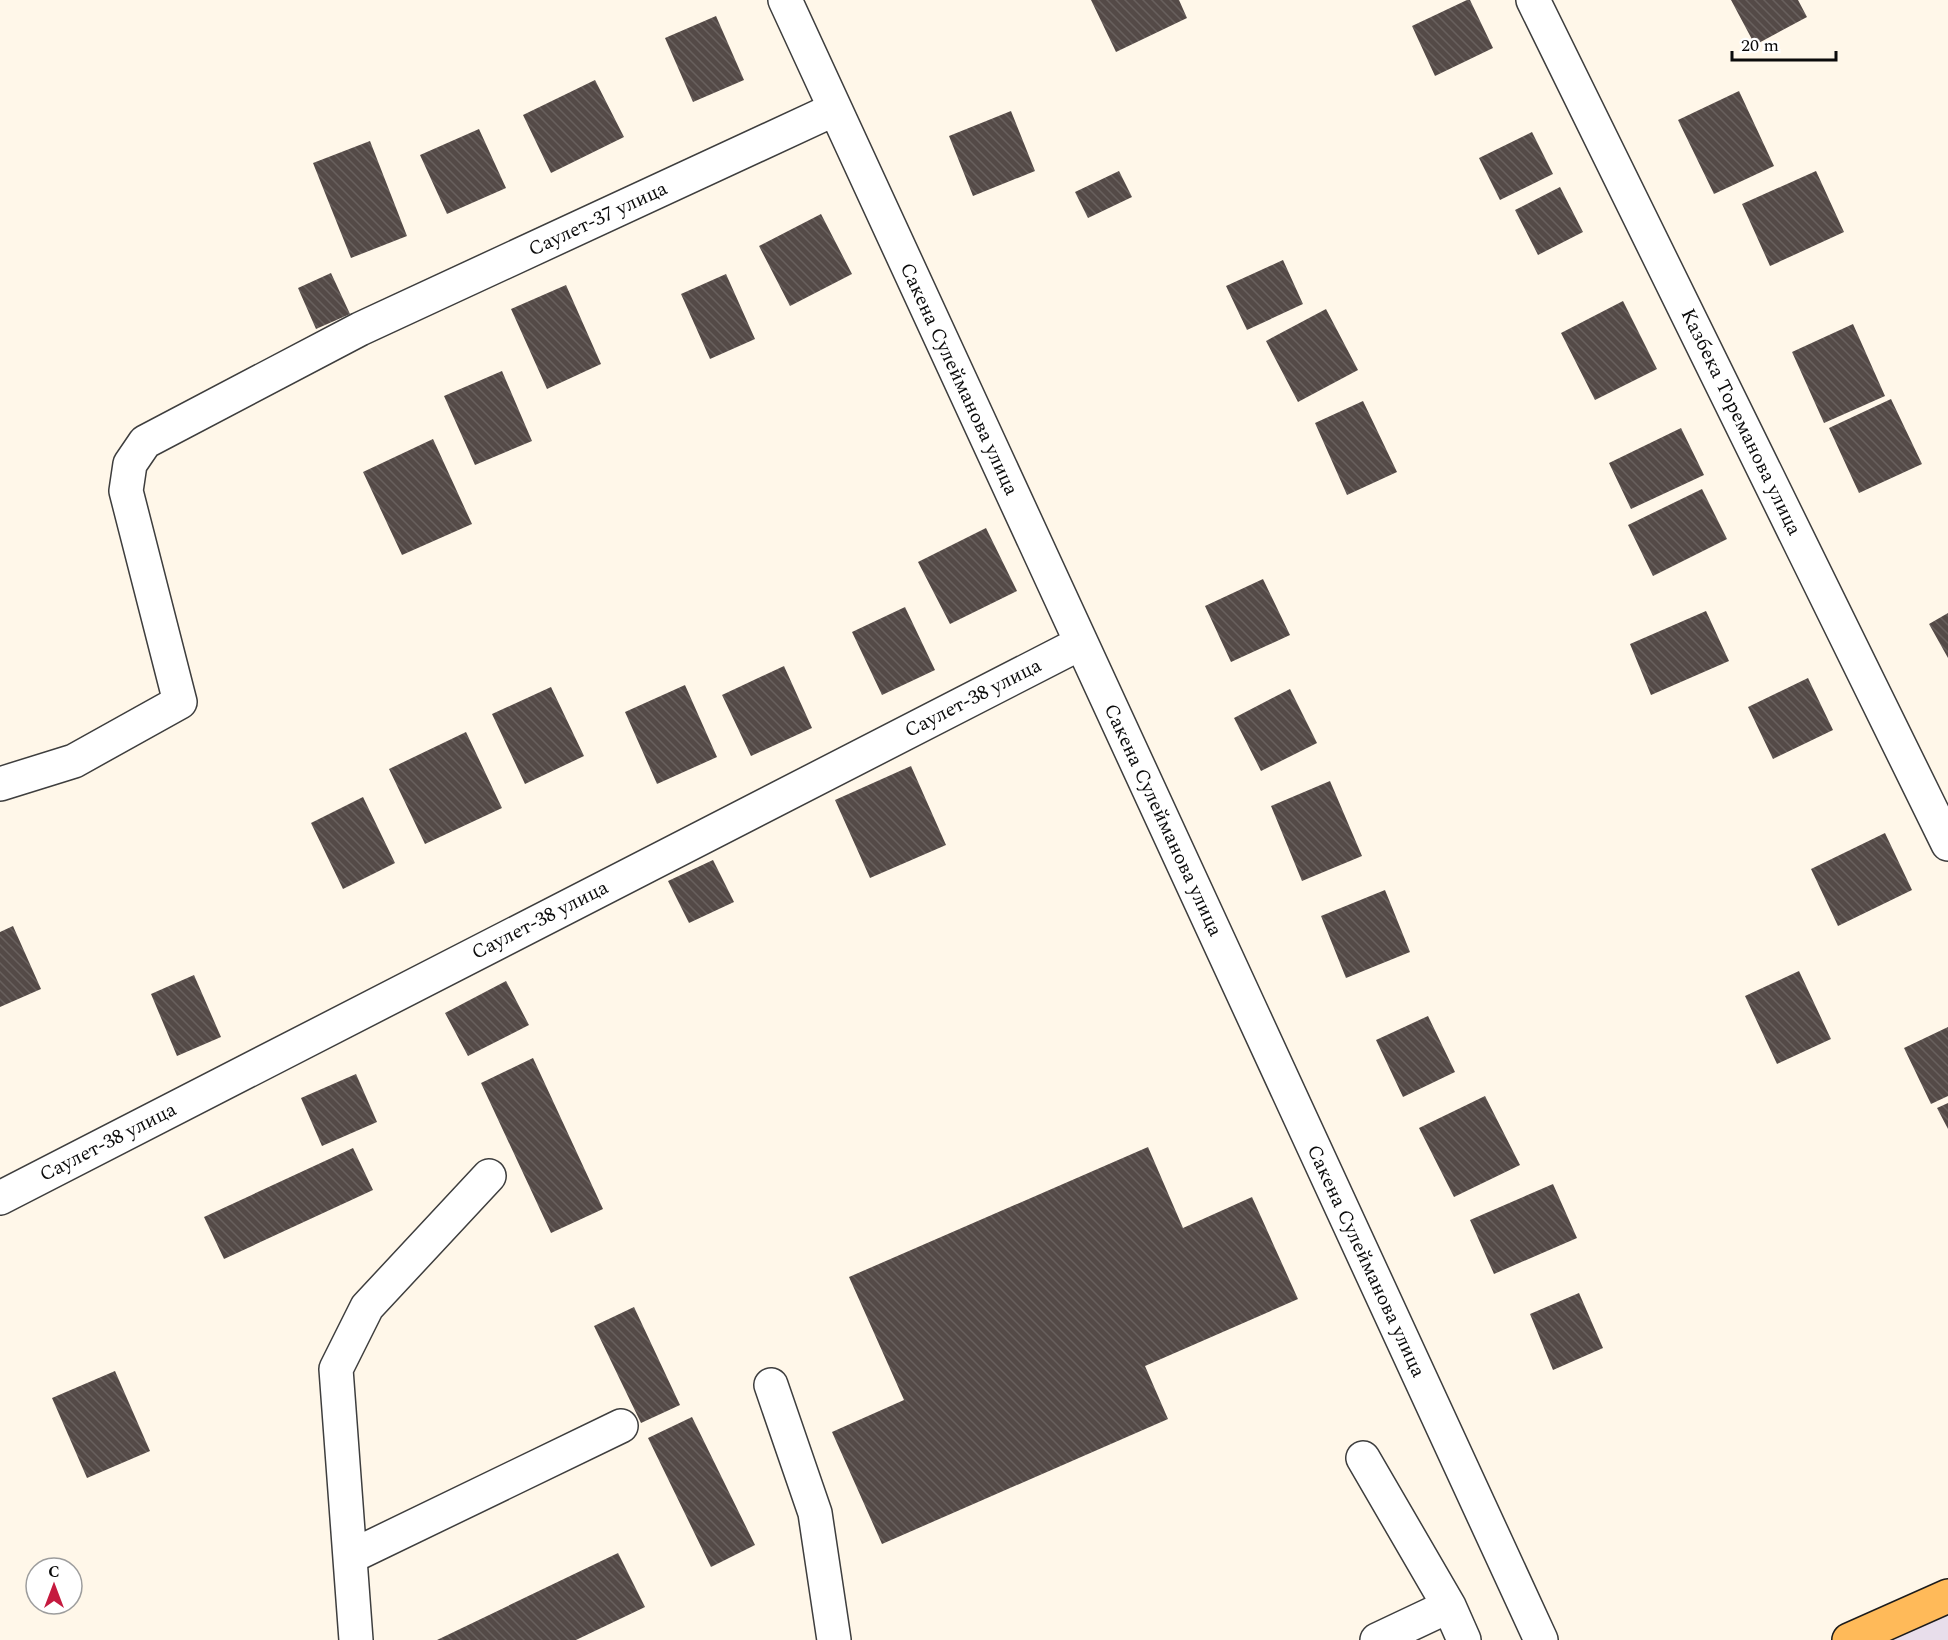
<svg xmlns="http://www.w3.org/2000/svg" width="1948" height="1640" viewBox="0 0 1948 1640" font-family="Spectral,serif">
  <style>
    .industrial { fill: #e8deeb }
    .building { fill: url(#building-back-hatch) }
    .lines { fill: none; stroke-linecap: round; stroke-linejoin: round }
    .minor-casing { stroke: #3e3e3e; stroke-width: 36 }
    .major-casing { stroke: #1c1c1c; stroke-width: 36 }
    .minor { stroke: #fff; stroke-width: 33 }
    .major { stroke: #ffba59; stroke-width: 33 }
    .labels { text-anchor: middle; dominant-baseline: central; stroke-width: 6; stroke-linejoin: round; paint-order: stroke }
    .street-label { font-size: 20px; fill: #0b0b0b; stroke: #fff }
  </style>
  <defs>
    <pattern id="building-back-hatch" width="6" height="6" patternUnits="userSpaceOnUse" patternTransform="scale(1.5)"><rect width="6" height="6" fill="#544a47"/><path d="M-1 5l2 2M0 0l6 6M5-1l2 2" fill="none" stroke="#68605d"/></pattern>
  </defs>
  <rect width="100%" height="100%" fill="#fff7e9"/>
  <path class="industrial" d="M1948,1610V1640H1882Z"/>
  <path class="building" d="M1091,0H1179L1187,18L1116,52Z
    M1467,0H1470L1493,48L1435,76L1412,26Z
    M1731,0H1798L1807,17L1755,45Z
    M716,16L744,80L693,102L665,38Z
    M595,80L624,137L551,173L523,115Z
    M1739,91L1774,166L1714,194L1678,120Z
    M1011,111L1035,171L973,196L949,136Z
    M479,129L506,188L447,214L420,155Z
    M1532,132L1553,174L1500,200L1479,158Z
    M370,141L407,236L351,258L313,163Z
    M1119,171L1132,197L1088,218L1075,192Z
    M1816,171L1844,232L1770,266L1742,204Z
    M1560,187L1583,232L1538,255L1515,210Z
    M821,214L852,274L790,306L759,246Z
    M1283,260L1303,304L1247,330L1226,286Z
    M331,273L350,314L316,329L298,288Z
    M726,274L755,339L710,359L681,294Z
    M566,285L601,364L547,389L511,309Z
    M1623,301L1657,369L1595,400L1561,333Z
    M1326,309L1358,370L1298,402L1266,341Z
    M1853,324L1885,396L1824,423L1792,352Z
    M502,371L532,441L475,465L444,396Z
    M1891,399L1922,464L1859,493L1829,428Z
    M1363,401L1397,472L1347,495L1315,423Z
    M1681,428L1704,475L1631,509L1609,463Z
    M433,439L472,524L402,555L363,472Z
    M1702,489L1727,539L1653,576L1628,525Z
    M986,528L1017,591L950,624L918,562Z
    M1263,579L1290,635L1231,662L1205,606Z
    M905,607L935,670L882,695L852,632Z
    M1706,611L1729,661L1651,695L1630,644Z
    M1948,613V658L1929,624Z
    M784,666L812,728L751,756L722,695Z
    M1808,678L1833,730L1773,759L1748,707Z
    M685,685L717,757L657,784L625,712Z
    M551,687L584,756L525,784L492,714Z
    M1290,689L1317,743L1261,771L1234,718Z
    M466,732L502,808L425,844L389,769Z
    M911,766L946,845L870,878L835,800Z
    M1330,781L1362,856L1302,881L1271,806Z
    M363,797L395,863L343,889L311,823Z
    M1885,833L1912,890L1838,926L1811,869Z
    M713,860L734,902L689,923L668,881Z
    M1385,890L1410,952L1346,978L1321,916Z
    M13,926L41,989L0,1007V932Z
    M1799,971L1831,1039L1777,1064L1745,996Z
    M194,975L221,1037L177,1056L151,994Z
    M506,981L529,1025L468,1056L445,1013Z
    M1428,1016L1455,1072L1403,1097L1376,1040Z
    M1948,1027V1096L1931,1104L1904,1048Z
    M533,1058L603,1209L551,1233L481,1083Z
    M356,1074L377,1122L322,1146L301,1098Z
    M1485,1096L1520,1165L1454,1197L1419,1128Z
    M1948,1103V1129L1937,1108Z
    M1148,1147L1183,1228L1252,1197L1298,1299L1145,1366L1168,1419L882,1544L832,1432L904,1400L849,1277Z
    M353,1148L373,1190L224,1259L204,1217Z
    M1553,1184L1577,1238L1494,1274L1470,1220Z
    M1579,1293L1603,1348L1553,1370L1530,1314Z
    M634,1307L680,1405L641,1423L594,1326Z
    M115,1371L150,1451L87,1478L52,1398Z
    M692,1417L755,1545L711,1567L648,1438Z
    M618,1553L645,1607L576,1640H437Z"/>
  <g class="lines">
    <g class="minor-casing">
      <path id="minor" d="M785,0L1541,1640
        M1533,0L1948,844
        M0,784L74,761L180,702L126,491L130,464L145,442L360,329L835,109
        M0,1198L1081,643
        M771,1385L815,1513L834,1640
        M1363,1458L1449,1606L1464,1640
        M350,1557L621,1426
        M356,1640L336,1369L367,1307L489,1176
        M1377,1640L1449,1606"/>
    </g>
    <g class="major-casing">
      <path id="major" d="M1849,1640L1948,1596"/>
    </g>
    <use href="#minor" class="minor"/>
    <use href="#major" class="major"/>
  </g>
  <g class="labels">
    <g class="street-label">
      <text transform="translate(598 219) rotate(-25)">Саулет-37 улица</text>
      <text transform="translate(959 379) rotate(65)">Сакена Сулейманова улица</text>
      <text transform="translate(1741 422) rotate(64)">Казбека Тореманова улица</text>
      <text transform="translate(973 698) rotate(-27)">Саулет-38 улица</text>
      <text transform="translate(1163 820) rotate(65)">Сакена Сулейманова улица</text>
      <text transform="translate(540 920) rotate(-27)">Саулет-38 улица</text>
      <text transform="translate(108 1142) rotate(-27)">Саулет-38 улица</text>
      <text transform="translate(1366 1261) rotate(65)">Сакена Сулейманова улица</text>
    </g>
  </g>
  <g transform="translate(54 1586)"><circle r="28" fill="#ffffff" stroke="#9d9d9d" stroke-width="1.5"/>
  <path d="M0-4.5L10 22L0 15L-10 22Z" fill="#c51a3f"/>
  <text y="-9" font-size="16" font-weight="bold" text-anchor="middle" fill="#0b0b0b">С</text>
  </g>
  <path d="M1732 51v9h104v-9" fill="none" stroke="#0b0b0b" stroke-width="3"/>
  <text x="1741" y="51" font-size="18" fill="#0b0b0b" stroke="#ffffff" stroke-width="4.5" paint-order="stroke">20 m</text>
</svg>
